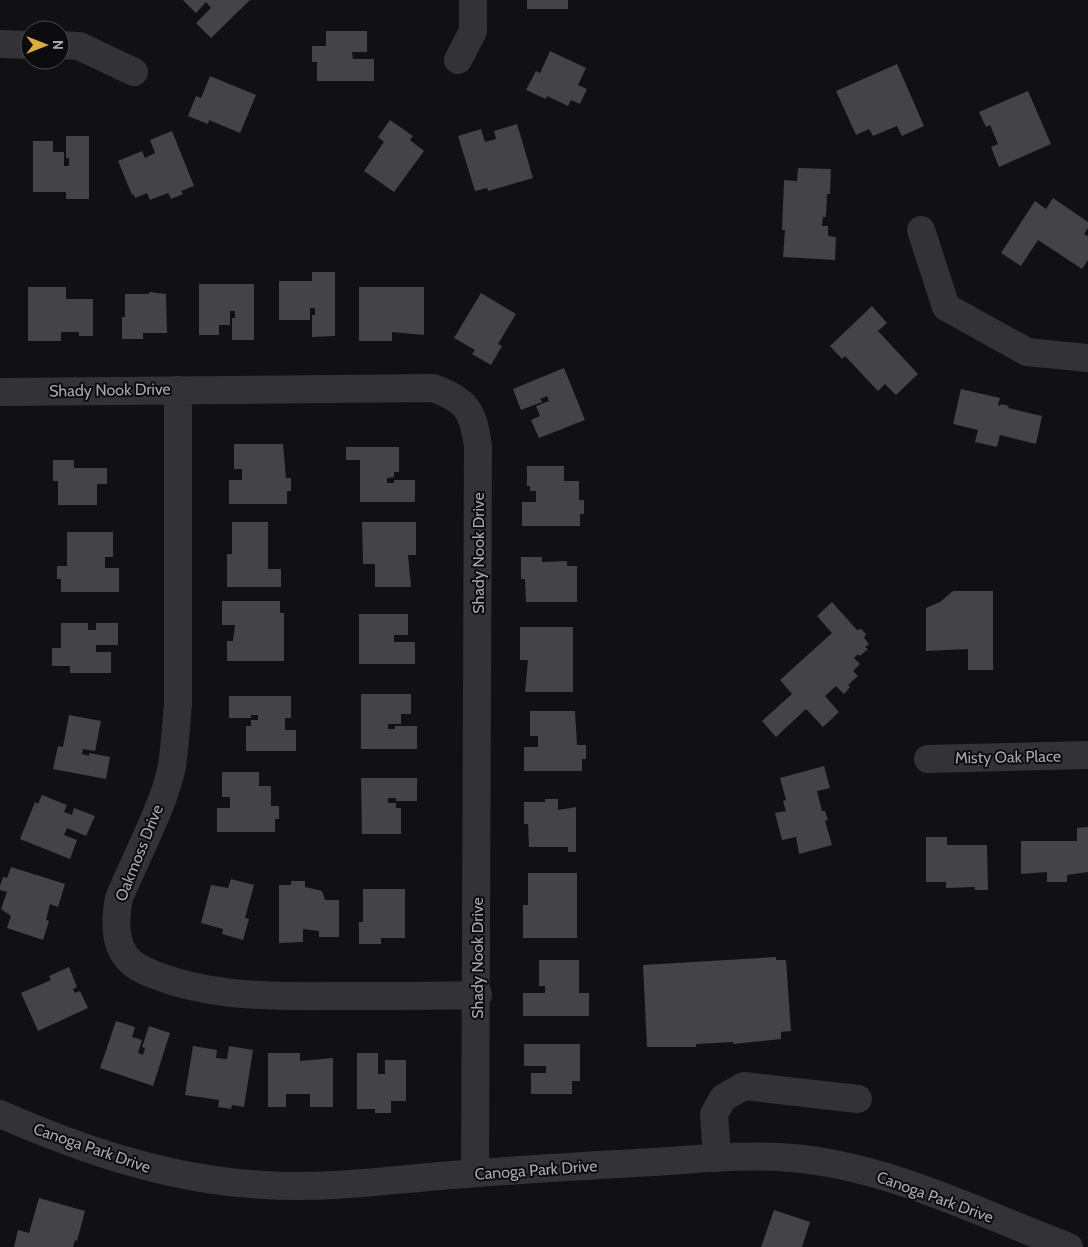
<svg xmlns="http://www.w3.org/2000/svg" width="1088" height="1247" viewBox="0 0 1088 1247" font-family="Cabin,sans-serif">
  <style>
    .building { fill: #444447 }
    .lines { fill: none; stroke-linecap: round; stroke-linejoin: round }
    .minor { stroke: #333337; stroke-width: 28 }
    .labels { text-anchor: middle; dominant-baseline: central; stroke-width: 4; stroke-linejoin: round; paint-order: stroke }
    .street-label { font-size: 16px; fill: #a5a8b1; stroke: #0c0c0e }
  </style>
  <rect width="100%" height="100%" fill="#111113"/>
  <path class="building" d="M183,0H250L211,38L196,23L211,8L206,2L196,13Z
    M527,0H568V9H527Z
    M326,31H367V52H352L353,59H374V81H317V62H312V46H326Z
    M550,51L586,68L578,85L587,89L580,104L571,100L568,106L547,96L546,99L526,90L536,71L540,73Z
    M897,64L924,126L902,136L897,126L873,136L869,129L856,135L836,91Z
    M210,76L256,95L240,133L209,120L208,124L188,116L196,96L201,98Z
    M1028,91L1051,144L999,167L991,147L998,144L990,125L986,127L979,112Z
    M390,120L413,136L410,140L424,151L394,192L364,171L384,142L378,137Z
    M517,124L533,178L488,191L487,188L475,191L458,136L481,129L485,142L496,139L494,131Z
    M172,131L194,186L181,191L183,194L171,199L168,193L150,200L147,193L135,198L134,194L132,195L118,161L142,151L145,158L155,153L150,140Z
    M66,136H89V199H66V192H33V141H53V152H64V166H69V158H66Z
    M798,168L831,169L830,194H827L826,217H823L822,226H828V236L836,237L835,260L783,257L785,230H782L784,180L797,181Z
    M1053,198L1088,222V228L1084,234L1088,236V260L1082,269L1038,240L1021,266L1001,253L1035,201L1046,209Z
    M312,272H335V336L312,337V315H315V308H310V320H279V281H312Z
    M199,284H254V340H232V318H235V311H230V325H219V335H199Z
    M28,287H66V299H93V336H79V332H61V341H28Z
    M359,287H424V335L392,332V341H359Z
    M149,292L166,294L167,333H143V339H122V317H125V294H149Z
    M481,293L516,314L498,344L502,346L491,365L472,354L475,350L454,338Z
    M872,306L887,323L878,331L918,374L896,395L885,384L878,391L845,356L842,359L830,346Z
    M564,368L585,420L539,438L531,420L540,416L536,406L549,401L547,396L540,399L542,402L521,410L513,389Z
    M961,389L1000,398L998,405L1000,406L1001,404L1009,406L1008,408L1042,416L1036,444L1000,435L997,447L975,442L978,430L953,424Z
    M234,444H283L286,478H291V491H287V504H229V480H242V469H234Z
    M346,447H399V472H394V477L387,478V483H394V480H415V502H360V460H346Z
    M53,460H74V468H107V484H97V505H58V481H53Z
    M527,466H564V481H579V500H584V514H580V526H522V502H536V491H530V486H527Z
    M232,522H268V569H281V587H227V554H232Z
    M362,522H416V555H408L411,587H375V564H363Z
    M67,532H113V557H105V568H119V592H61V579H57V566H67Z
    M521,557H542V562L567,561V566H577V602H526L525,579H521Z
    M953,591H993V670H968V649L926,651V608L940,602Z
    M222,601H280V613H284V661H227V641H233L235,625H222Z
    M832,602L857,630L861,629L866,634L864,638L869,644L865,647L868,649L860,656L858,654L854,658L860,664L853,671L858,676L848,685L850,687L844,694L836,686L825,696L839,712L823,727L806,709L776,737L762,721L792,694L780,680L832,633L817,616Z
    M359,614H408V635H394V642H415V664H359Z
    M61,623H88V630H96V623H118V645H96V652H111V673H70V666H52V648H61Z
    M520,627H573V692H525L528,660H520Z
    M361,694H411V714H401V724H388V729H395V726H417V749H361Z
    M229,696H291V718H285V730H296V751H246V726H251V720H258V715H251V718H229Z
    M530,711H575L577,745H586V759H582V771H524V747H538V736H530Z
    M69,715L101,721L95,751L83,749L82,754L89,756V753L110,757L106,779L53,769L58,746L63,747Z
    M824,766L830,788L817,791L822,811H825L828,820L825,821L832,845L799,854L796,837L782,840L775,813L786,811L783,801L786,800L780,778Z
    M222,772H259V786H271V806H279V819H275V832H217V808H230V797H222Z
    M361,778H417V801H396V798H388V803H396V808H401V834H362Z
    M42,795L67,805L64,812L72,815L74,808L95,816L86,836L67,828L64,835L77,840L70,859L20,839L35,802L38,804Z
    M545,799H558V810L576,807V852H568V847H529L528,824H524V802H545Z
    M1088,827V872L1067,875V882H1047V872L1021,874V841H1077V828Z
    M926,837H947V845H987L988,890H975V887L946,888V882H926Z
    M11,867L65,884L58,907L50,904L46,920L49,921L43,940L7,928L11,916L1,909L7,892L0,890V886L3,877L7,878Z
    M528,873H577V938H523V905H528Z
    M231,879L254,885L245,918L249,919L243,940L222,934L223,929L201,923L211,885L228,888Z
    M291,881H305V887L322,891L325,900H339V937H319V931L303,929V942L279,943V885H291Z
    M363,889H405V938H381V944H359V922H363Z
    M776,957V960H786L791,1031L781,1032V1039L733,1044V1042L696,1044V1047H647L643,965Z
    M539,960H579V993H589V1016H523V993H545V986H539Z
    M69,967L77,987L73,989L75,993L80,991L88,1008L38,1031L21,993L51,980L49,976Z
    M116,1021L135,1027L132,1037L142,1040L138,1053L143,1055L145,1048L142,1047L149,1026L170,1033L153,1086L100,1068Z
    M524,1044H580V1081H572V1094H531V1073H546V1066H524Z
    M193,1046L217,1050L216,1058L227,1059L229,1046L253,1050L244,1107L232,1105L231,1109L218,1107L219,1100L185,1095Z
    M268,1053H300V1061L333,1058V1107H310V1094H286V1107H268Z
    M357,1053H378V1074H385V1060H406V1101H391V1113H375V1109H357Z
    M39,1198L85,1211L77,1241L75,1240L73,1247H14L18,1230L29,1233Z
    M774,1210L810,1222L802,1247H761Z"/>
  <g class="lines">
    <path class="minor" d="M0,44L30,45
      M60,45L79,46L134,72
      M458,60L473,31V0
      M921,230L946,307L1027,352L1088,358
      M178,390V704C176,725 175,746 172,766C164,806 135,859 119,898C115,919 113,946 131,962C142,972 158,976 172,981C231,999 291,996 352,996C394,996 436,996 478,995
      M0,392L433,388C467,400 473,411 478,446L475,1173
      M928,759L1088,755
      M0,1114C85,1151 171,1180 264,1185C323,1189 382,1181 440,1176C511,1170 583,1166 654,1162C700,1159 746,1154 792,1158C888,1166 979,1213 1069,1247
      M717,1158L714,1114L723,1098L744,1086L858,1099"/>
  </g>
  <g class="labels">
    <g class="street-label">
      <text transform="translate(110 390) rotate(-1)">Shady Nook Drive</text>
      <text transform="translate(478 553) rotate(-90)">Shady Nook Drive</text>
      <text transform="translate(1008 757) rotate(-1)">Misty Oak Place</text>
      <text transform="translate(139 853) rotate(-68)">Oakmoss Drive</text>
      <text transform="translate(477 958) rotate(-90)">Shady Nook Drive</text>
      <text transform="translate(92 1148) rotate(19)">Canoga Park Drive</text>
      <text transform="translate(536 1170) rotate(-4)">Canoga Park Drive</text>
      <text transform="translate(935 1197) rotate(20)">Canoga Park Drive</text>
    </g>
  </g>
  <g transform="translate(45 45) rotate(90)"><circle r="24" fill="#0c0c0e" stroke="#494a4f"/>
  <path d="M0-4L9 19L0 12L-9 19Z" fill="#d9ac43"/>
  <text y="-8" font-size="14" font-weight="bold" text-anchor="middle" fill="#a5a8b1">N</text>
  </g>
</svg>
